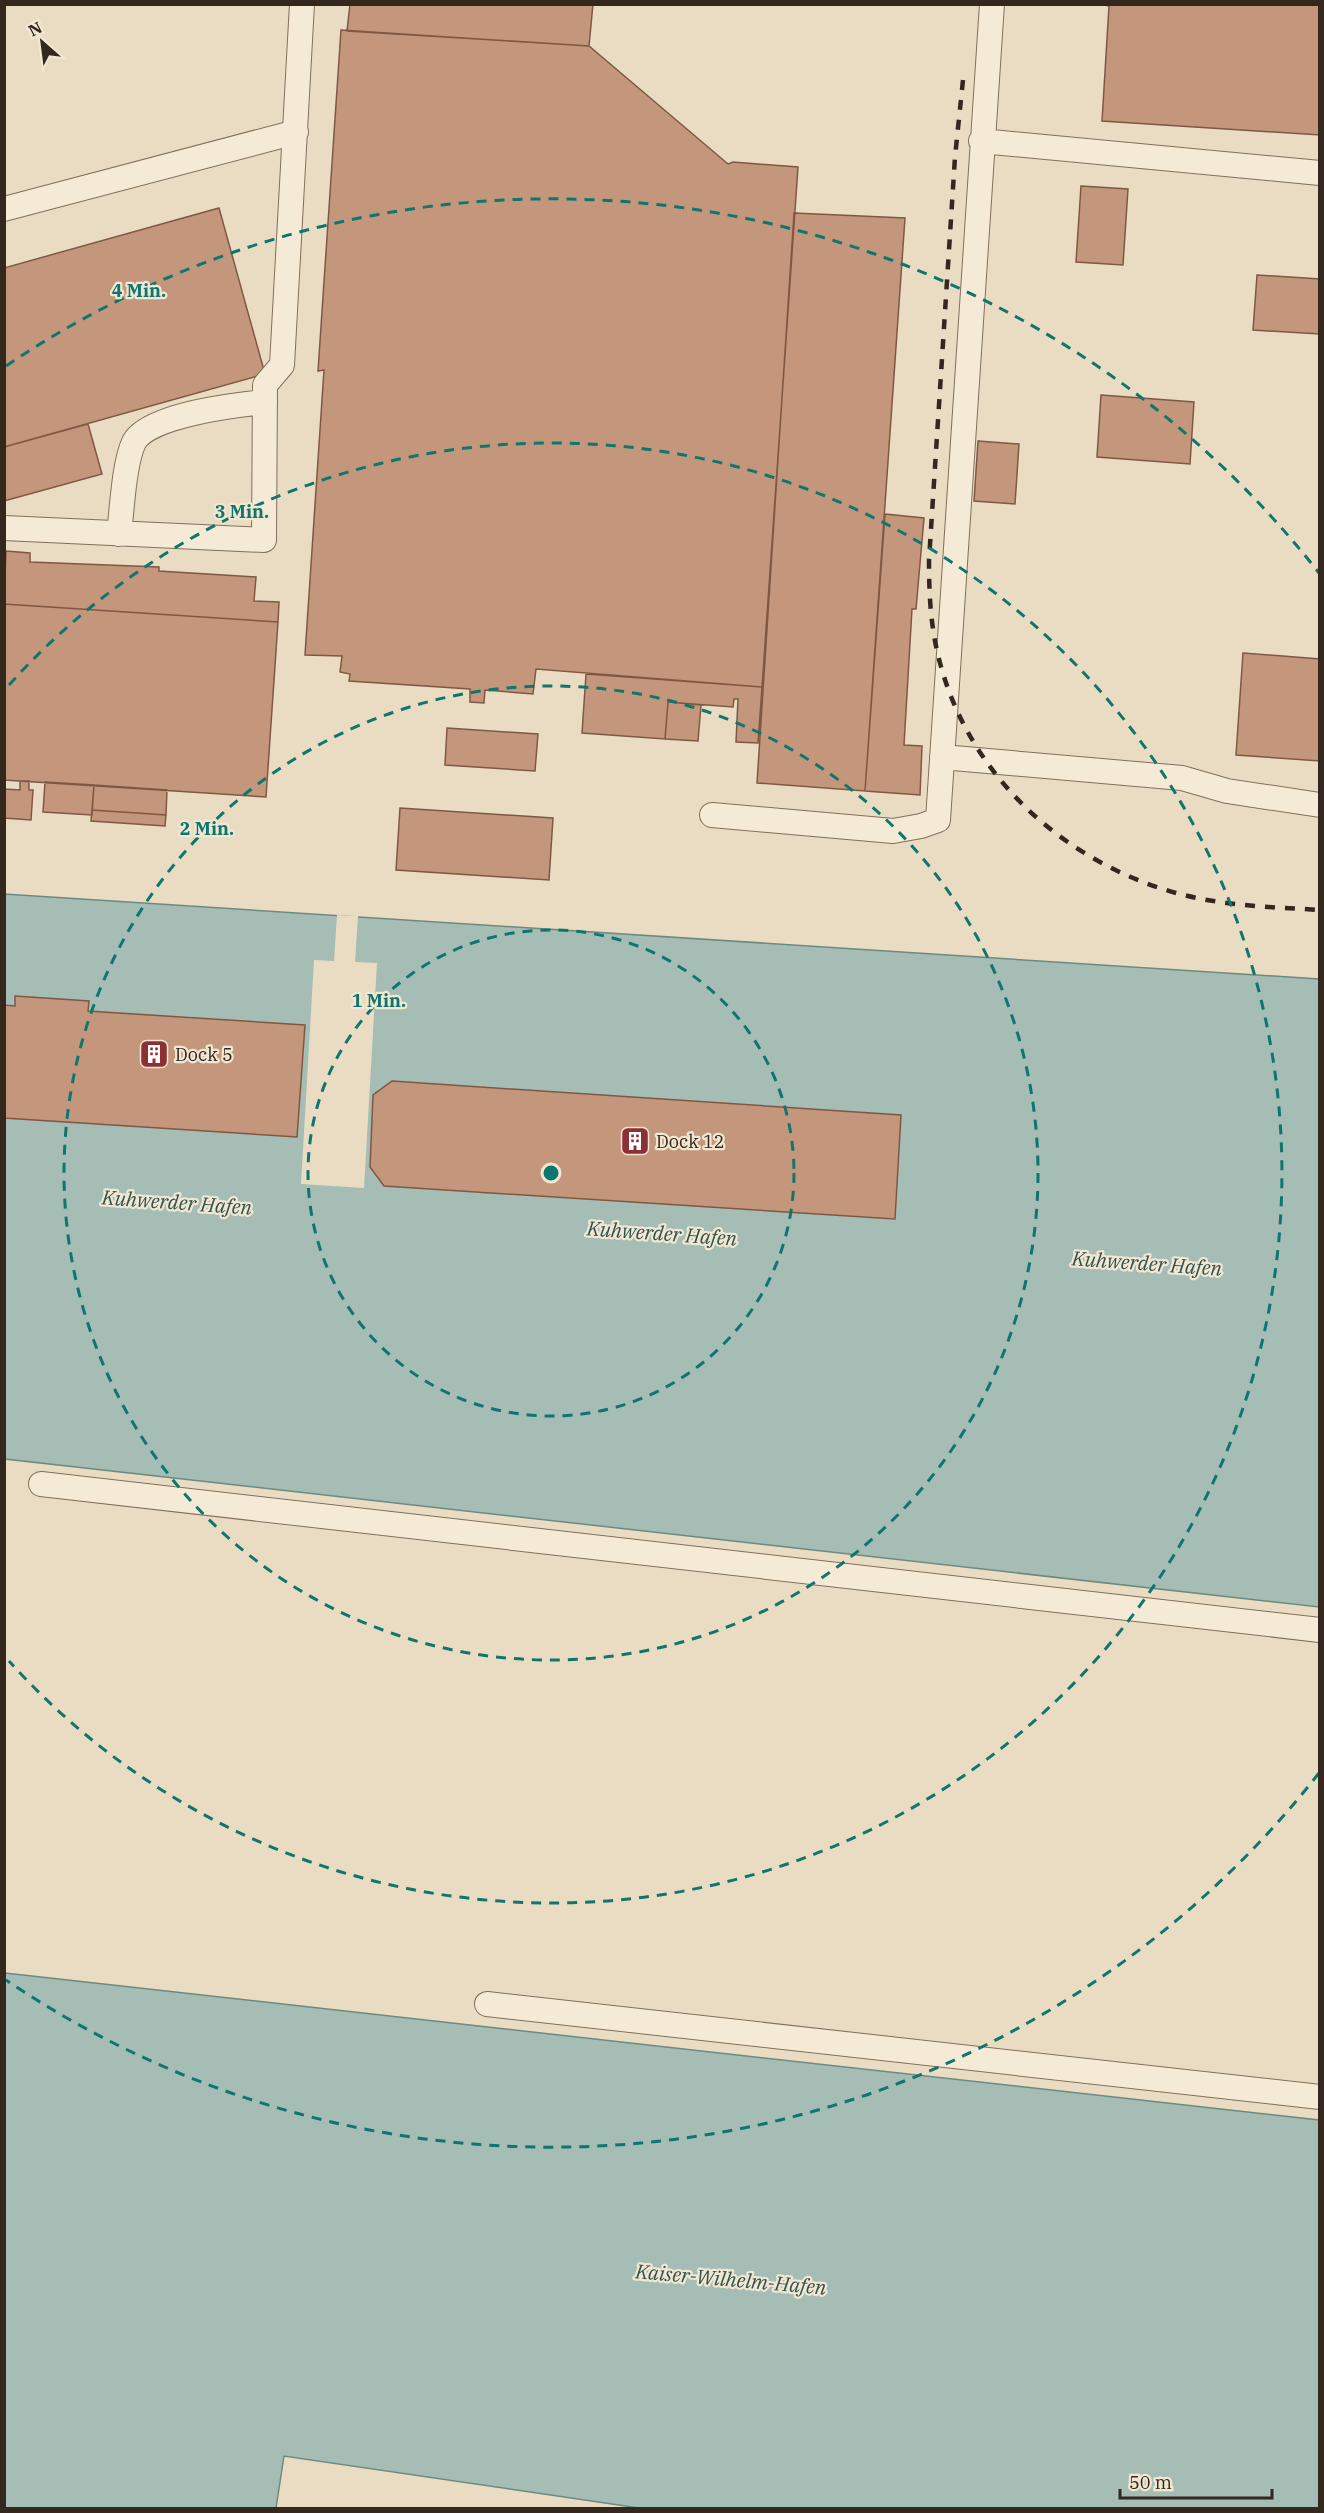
<svg xmlns="http://www.w3.org/2000/svg" width="1324" height="2513" viewBox="0 0 1324 2513" font-family="'IBM Plex Serif',serif">
  <style>
    .water { fill: #a5bdb5; stroke: #6d8a81; stroke-width: 1.5 }
    .pier { fill: #eadcc3 }
    .building { fill: #c4977c; stroke: #7f5844; stroke-width: 1.5 }
    .lines { fill: none; stroke-linecap: round; stroke-linejoin: round }
    .minor-casing { stroke: #826e5c; stroke-width: 26 }
    .minor { stroke: #f5ead5; stroke-width: 24 }
    .rail { stroke: #33271e; stroke-width: 4.5; stroke-dasharray: 10 10; stroke-linecap: butt }
    .ring { fill: none; stroke: #0f766e; stroke-width: 3; stroke-dasharray: 10 8 }
    .labels { text-anchor: middle; dominant-baseline: central; stroke-width: 4.5; stroke-linejoin: round; paint-order: stroke }
    .poi-label { font-size: 18px; fill: #33271e; stroke: #f2e7d2; text-anchor: start }
    .water-label { font-size: 20px; font-style: italic; fill: #2f524e; stroke: #f2e7d2 }
    .centre { fill: #0f766e; stroke: #f2e7d2; stroke-width: 3 }
    .ring-label { font-size: 18px; text-anchor: middle; font-weight: bold; fill: #0f766e; stroke: #f2e7d2; stroke-width: 4.5; stroke-linejoin: round; paint-order: stroke }
  </style>
  <rect width="100%" height="100%" fill="#eadcc3"/>
  <path class="water" d="M4,894L1319,979V1607L5,1459Z
    M5,1973L1319,2120V2508H639L284,2456L276,2508H5Z"/>
  <path class="pier" d="M337,915L358,916L355,962L377,963L364,1188L301,1184L314,960L334,961Z"/>
  <path class="building" d="M350,4H593L589,46L347,31Z
    M1320,4V135L1102,121L1109,6L1099,4Z
    M341,30L589,46L728,164L733,162L798,167L762,687L536,669L533,694L485,690L484,703L470,702V689L349,681L350,674L340,672L342,656L305,655L324,370L318,371Z
    M1081,186L1128,189L1123,265L1076,262Z
    M219,208L265,374L4,447V268Z
    M794,213L905,218L865,791L757,783Z
    M1257,275L1320,279V334L1253,330Z
    M1101,395L1194,402L1190,464L1097,457Z
    M88,424L102,474L4,501V447Z
    M978,441L1019,444L1015,504L974,501Z
    M885,514L924,518L916,609H912L904,745L922,746L920,795L865,791Z
    M6,551L30,553V562L159,567V571L256,577L254,601L279,602L278,622L4,604Z
    M4,604L278,622L266,797L4,780Z
    M1243,653L1320,659V761L1236,755Z
    M586,674L762,687L758,743L736,742L738,699H734L733,707L668,702L665,739L582,733Z
    M668,702L701,705L698,741L665,739Z
    M447,728L538,734L535,771L445,765Z
    M20,781H29V790H33L31,820L4,818V789L20,790Z
    M45,782L94,785L92,815L43,812Z
    M94,785L167,790L166,815L92,810Z
    M400,808L553,818L549,880L396,870Z
    M92,810L166,815L165,826L91,821Z
    M15,996L89,1001L88,1011L305,1025L297,1137L4,1118V1005L15,1006Z
    M392,1081L901,1115L895,1219L384,1186L370,1167L373,1095Z"/>
  <g class="lines">
    <g class="minor-casing">
      <path id="minor" d="M981,141L1320,173
        M4,209L296,132
        M4,528L264,540L265,385L282,365L302,4
        M119,534C122,509 124,463 134,442C149,415 235,405 265,402
        M942,757L1182,778L1227,791L1320,805
        M712,815L893,831L921,826L938,820L992,4
        M41,1484L1320,1630
        M487,2004L1320,2097"/>
    </g>
    <use href="#minor" class="minor"/>
    <path class="rail" d="M963,80L955,157L929,560C929,589 930,617 936,646C961,768 1058,860 1176,893C1223,906 1271,907 1320,910"/>
  </g>
  <g class="ring">
    <circle cx="551" cy="1173" r="243"/>
    <circle cx="551" cy="1173" r="487"/>
    <path d="M9 685A730 730 0 1 1 9 1661"/>
    <path d="M1319 1773A974 974 0 0 1 6 1980M6 366A974 974 0 0 1 1319 573"/>
  </g>
  <defs>
    <g id="building-square" transform="scale(1.5)"><rect x="-9" y="-9" width="18" height="18" rx="4" fill="#8b3136" stroke="#f2e7d2"/><path d="M-4-6H4V6H1V3H-1V6H-4ZM-2.5-4.3h1.7v1.8h-1.7ZM.8-4.3h1.7v1.8H.8ZM-2.5-1h1.7V.8h-1.7ZM.8-1h1.7V.8H.8Z" fill="#fff"/></g>
  </defs>
  <g fill-rule="evenodd">
    <use href="#building-square" x="154" y="1054"/>
    <use href="#building-square" x="635" y="1141"/>
  </g>
  <g class="labels">
    <g class="poi-label">
      <text x="175" y="1054">Dock 5</text>
      <text x="656" y="1141">Dock 12</text>
    </g>
    <g class="water-label">
      <text transform="translate(177 1202) rotate(4)">Kuhwerder Hafen</text>
      <text transform="translate(662 1233) rotate(4)">Kuhwerder Hafen</text>
      <text transform="translate(1147 1263) rotate(4)">Kuhwerder Hafen</text>
      <text transform="translate(731 2279) rotate(5)">Kaiser-Wilhelm-Hafen</text>
    </g>
  </g>
  <circle cx="551" cy="1173" r="9" class="centre"/>
  <g class="ring-label">
    <text x="139" y="297">4 Min.</text>
    <text x="242" y="518">3 Min.</text>
    <text x="207" y="835">2 Min.</text>
    <text x="379" y="1007">1 Min.</text>
  </g>
  <rect width="1324" height="2513" fill="none" stroke="#33271e" stroke-width="12"/>
  <g transform="translate(42 42) rotate(332)" stroke="#f2e7d2" stroke-width="4.5" paint-order="stroke">
  <path d="M0-4.5L10 22L0 15L-10 22Z" fill="#33271e"/>
  <text y="-9" font-size="16" font-weight="bold" text-anchor="middle" fill="#33271e">N</text>
  </g>
  <path d="M1120 2489v9h152v-9" fill="none" stroke="#33271e" stroke-width="3"/>
  <text x="1129" y="2489" font-size="18" fill="#33271e" stroke="#f2e7d2" stroke-width="4.5" paint-order="stroke">50 m</text>
</svg>
